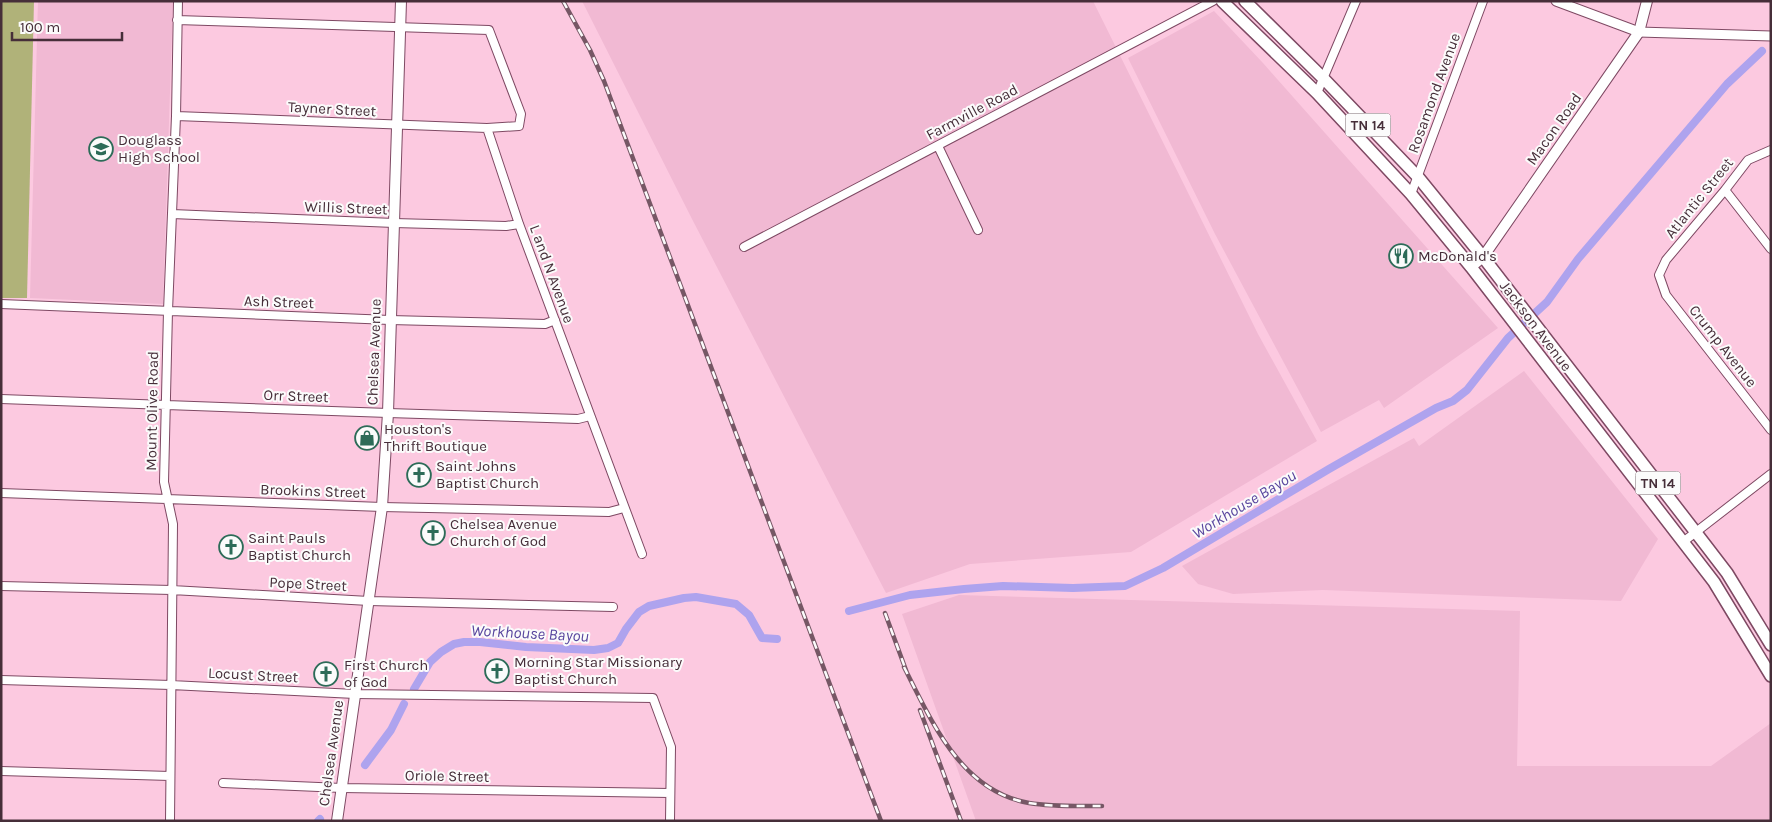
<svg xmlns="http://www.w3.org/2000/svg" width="1772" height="822" viewBox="0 0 1772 822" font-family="Karla,sans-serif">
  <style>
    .built { fill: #f1b9d3 }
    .green { fill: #b0b279 }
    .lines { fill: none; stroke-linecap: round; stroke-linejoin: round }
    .canal { stroke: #aea3ee; stroke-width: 8 }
    .minor-casing { stroke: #7e4963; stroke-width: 10 }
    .tertiary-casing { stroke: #7e4963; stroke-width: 11 }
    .secondary-casing { stroke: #7e4963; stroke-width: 12 }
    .primary-casing { stroke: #7e4963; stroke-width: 14 }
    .minor { stroke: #fff; stroke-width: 8 }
    .tertiary { stroke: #fff; stroke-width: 9 }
    .secondary { stroke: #fff; stroke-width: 10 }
    .primary { stroke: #fff; stroke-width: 11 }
    .rail-casing { stroke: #765765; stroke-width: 4.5 }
    .rail { stroke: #fbfbfb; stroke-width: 2.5; stroke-dasharray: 8; stroke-linecap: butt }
    .labels { text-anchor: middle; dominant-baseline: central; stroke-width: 4; stroke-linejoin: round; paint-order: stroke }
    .shield { fill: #fbfbfb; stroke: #7c6c73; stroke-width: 1 }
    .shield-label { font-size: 14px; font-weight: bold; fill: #462e39 }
    .street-label { font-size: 15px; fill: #462e39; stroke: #fbfbfb }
    .poi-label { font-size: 15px; fill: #462e39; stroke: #fbfbfb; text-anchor: start }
    .water-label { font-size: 16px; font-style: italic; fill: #59469e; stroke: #fbfbfb }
  </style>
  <rect width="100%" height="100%" fill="#fcc9e0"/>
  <path class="built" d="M38,1H173L163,304L30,298Z
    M582,1H1093L1258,334L1317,441L1131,552L970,564L886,593L692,219Z
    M1214,11L1263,63L1498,328L1384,408L1379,400L1321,432L1215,234L1128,58Z
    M1524,371L1658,539L1621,601L1323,590L1233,594L1198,584L1182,566L1414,438L1419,446Z
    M959,595L1520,611L1517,766H1711L1771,723V821H976L902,614Z"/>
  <path class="green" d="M1,1H34L27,298H1Z"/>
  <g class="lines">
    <path class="canal" d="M849,611L910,595L964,589L1003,586L1073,588L1125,586L1163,568L1329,469L1436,408L1453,401L1467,390L1508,338L1547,302L1578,259L1727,84L1762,51
      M414,689L430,662L441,652L454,644L464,642H480L526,647L594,650L608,648L618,643L626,629L639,612L649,606L684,598L696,597L736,604L749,615L762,638L777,639
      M365,765L391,730L404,704
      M318,821L320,819"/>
    <g class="minor-casing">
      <path id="minor" d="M1317,93L1356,1
        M176,116L487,128L519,126L521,114L489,30L177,20
        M487,128L519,224L642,554
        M938,146L978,230
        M1771,150L1748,160L1725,190L1666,260L1659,275L1666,295L1771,430
        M1725,190L1771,249
        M1411,194L1483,1
        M172,214L394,223L506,226L519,224
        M744,247L1213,1
        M1,304L390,320L545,324L555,320
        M1,399L388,413L578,419L590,416
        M1,493L382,507L609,512L624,508
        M1683,542L1771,474
        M1,586L172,590L369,601L613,607
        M1,680L171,685L355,694L653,698L671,747L670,821
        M1,771L170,776
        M223,783L342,788L670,793
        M170,821L173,524L164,482L168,311L176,116L178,1"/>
    </g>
    <g class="tertiary-casing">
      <path id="tertiary" d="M1556,1L1639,32L1771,36"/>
    </g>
    <g class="secondary-casing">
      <path id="secondary" d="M1471,267L1483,257L1492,244L1639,32L1647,1
        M337,821L382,507L388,413L401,1"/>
    </g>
    <g class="primary-casing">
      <path id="primary" d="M1222,1L1317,93L1411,194L1471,267L1714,582L1771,676
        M1245,1L1323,78L1418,177L1483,257L1704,543L1727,573L1771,645"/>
    </g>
    <use href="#minor" class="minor"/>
    <use href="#tertiary" class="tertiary"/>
    <use href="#secondary" class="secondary"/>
    <use href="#primary" class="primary"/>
    <g class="rail-casing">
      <path id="rail" d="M563,1L590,50L604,81L881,821
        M885,613L907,673
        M904,667C932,722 961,791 1029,803C1053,807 1078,806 1102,806
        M920,710L961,821"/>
    </g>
    <use href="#rail" class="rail"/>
  </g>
  <defs>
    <g id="school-ring" transform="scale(1.25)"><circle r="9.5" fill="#fbfbfb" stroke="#2d6b58" stroke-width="1.5"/><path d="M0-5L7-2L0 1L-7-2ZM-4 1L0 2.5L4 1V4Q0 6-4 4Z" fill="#2d6b58"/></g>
    <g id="restaurant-ring" transform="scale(1.25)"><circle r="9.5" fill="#fbfbfb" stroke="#2d6b58" stroke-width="1.5"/><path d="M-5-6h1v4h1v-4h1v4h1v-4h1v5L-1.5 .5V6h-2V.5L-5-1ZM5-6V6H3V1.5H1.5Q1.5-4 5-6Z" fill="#2d6b58"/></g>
    <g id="shop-ring" transform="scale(1.25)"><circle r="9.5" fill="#fbfbfb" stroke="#2d6b58" stroke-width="1.5"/><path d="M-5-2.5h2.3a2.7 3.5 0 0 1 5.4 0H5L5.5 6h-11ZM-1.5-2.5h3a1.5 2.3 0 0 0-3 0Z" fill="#2d6b58"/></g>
    <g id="church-ring" transform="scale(1.25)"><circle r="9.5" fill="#fbfbfb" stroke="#2d6b58" stroke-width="1.5"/><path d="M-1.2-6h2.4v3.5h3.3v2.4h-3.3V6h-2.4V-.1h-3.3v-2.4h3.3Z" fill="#2d6b58"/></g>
  </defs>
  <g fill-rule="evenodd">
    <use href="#school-ring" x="101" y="149"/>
    <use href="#restaurant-ring" x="1401" y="256"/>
    <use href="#shop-ring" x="367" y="438"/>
    <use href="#church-ring" x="419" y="475"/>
    <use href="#church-ring" x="433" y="533"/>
    <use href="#church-ring" x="231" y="547"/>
    <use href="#church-ring" x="497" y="671"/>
    <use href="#church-ring" x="326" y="674"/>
  </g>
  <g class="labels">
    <g class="shield">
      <rect x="1345.5" y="113.5" width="45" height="23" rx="4"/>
      <rect x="1635.5" y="471.5" width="45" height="23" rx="4"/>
    </g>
    <g class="shield-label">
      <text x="1368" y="125">TN 14</text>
      <text x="1658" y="483">TN 14</text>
    </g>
    <g class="street-label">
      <text transform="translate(1434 93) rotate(-70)">Rosamond Avenue</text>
      <text transform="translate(332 109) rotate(3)">Tayner Street</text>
      <text transform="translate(972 112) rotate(-28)">Farmville Road</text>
      <text transform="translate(1554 129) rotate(-55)">Macon Road</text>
      <text transform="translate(1699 198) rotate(-51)">Atlantic Street</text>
      <text transform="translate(346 208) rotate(2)">Willis Street</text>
      <text transform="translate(552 274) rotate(70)">L and N Avenue</text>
      <text transform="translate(279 302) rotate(2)">Ash Street</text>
      <text transform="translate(1536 326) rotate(53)">Jackson Avenue</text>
      <text transform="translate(1723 346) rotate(52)">Crump Avenue</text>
      <text transform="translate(374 352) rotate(-88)">Chelsea Avenue</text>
      <text transform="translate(296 396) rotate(2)">Orr Street</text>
      <text transform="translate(152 411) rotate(-89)">Mount Olive Road</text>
      <text transform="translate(313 491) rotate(2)">Brookins Street</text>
      <text transform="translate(308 584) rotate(3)">Pope Street</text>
      <text transform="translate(253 675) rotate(3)">Locust Street</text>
      <text transform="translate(331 753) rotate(-82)">Chelsea Avenue</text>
      <text transform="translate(447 776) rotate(1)">Oriole Street</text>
    </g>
    <g class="poi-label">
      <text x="118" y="140">Douglass<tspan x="118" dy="17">High School</tspan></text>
      <text x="1418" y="256">McDonald's</text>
      <text x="384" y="429">Houston's<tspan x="384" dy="17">Thrift Boutique</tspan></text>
      <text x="436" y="466">Saint Johns<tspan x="436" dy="17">Baptist Church</tspan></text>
      <text x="450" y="524">Chelsea Avenue<tspan x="450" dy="17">Church of God</tspan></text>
      <text x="248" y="538">Saint Pauls<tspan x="248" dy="17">Baptist Church</tspan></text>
      <text x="514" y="662">Morning Star Missionary<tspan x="514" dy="17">Baptist Church</tspan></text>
      <text x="344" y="665">First Church<tspan x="344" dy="17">of God</tspan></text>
    </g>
    <g class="water-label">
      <text transform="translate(1244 504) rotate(-31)">Workhouse Bayou</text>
      <text transform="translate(530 633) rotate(3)">Workhouse Bayou</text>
    </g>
  </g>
  <rect width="1772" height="822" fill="none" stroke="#462e39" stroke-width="5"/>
  <path d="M12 32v8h110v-8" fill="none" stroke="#462e39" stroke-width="2.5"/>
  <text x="20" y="32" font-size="15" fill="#462e39" stroke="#fbfbfb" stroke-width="4" paint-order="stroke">100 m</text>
</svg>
